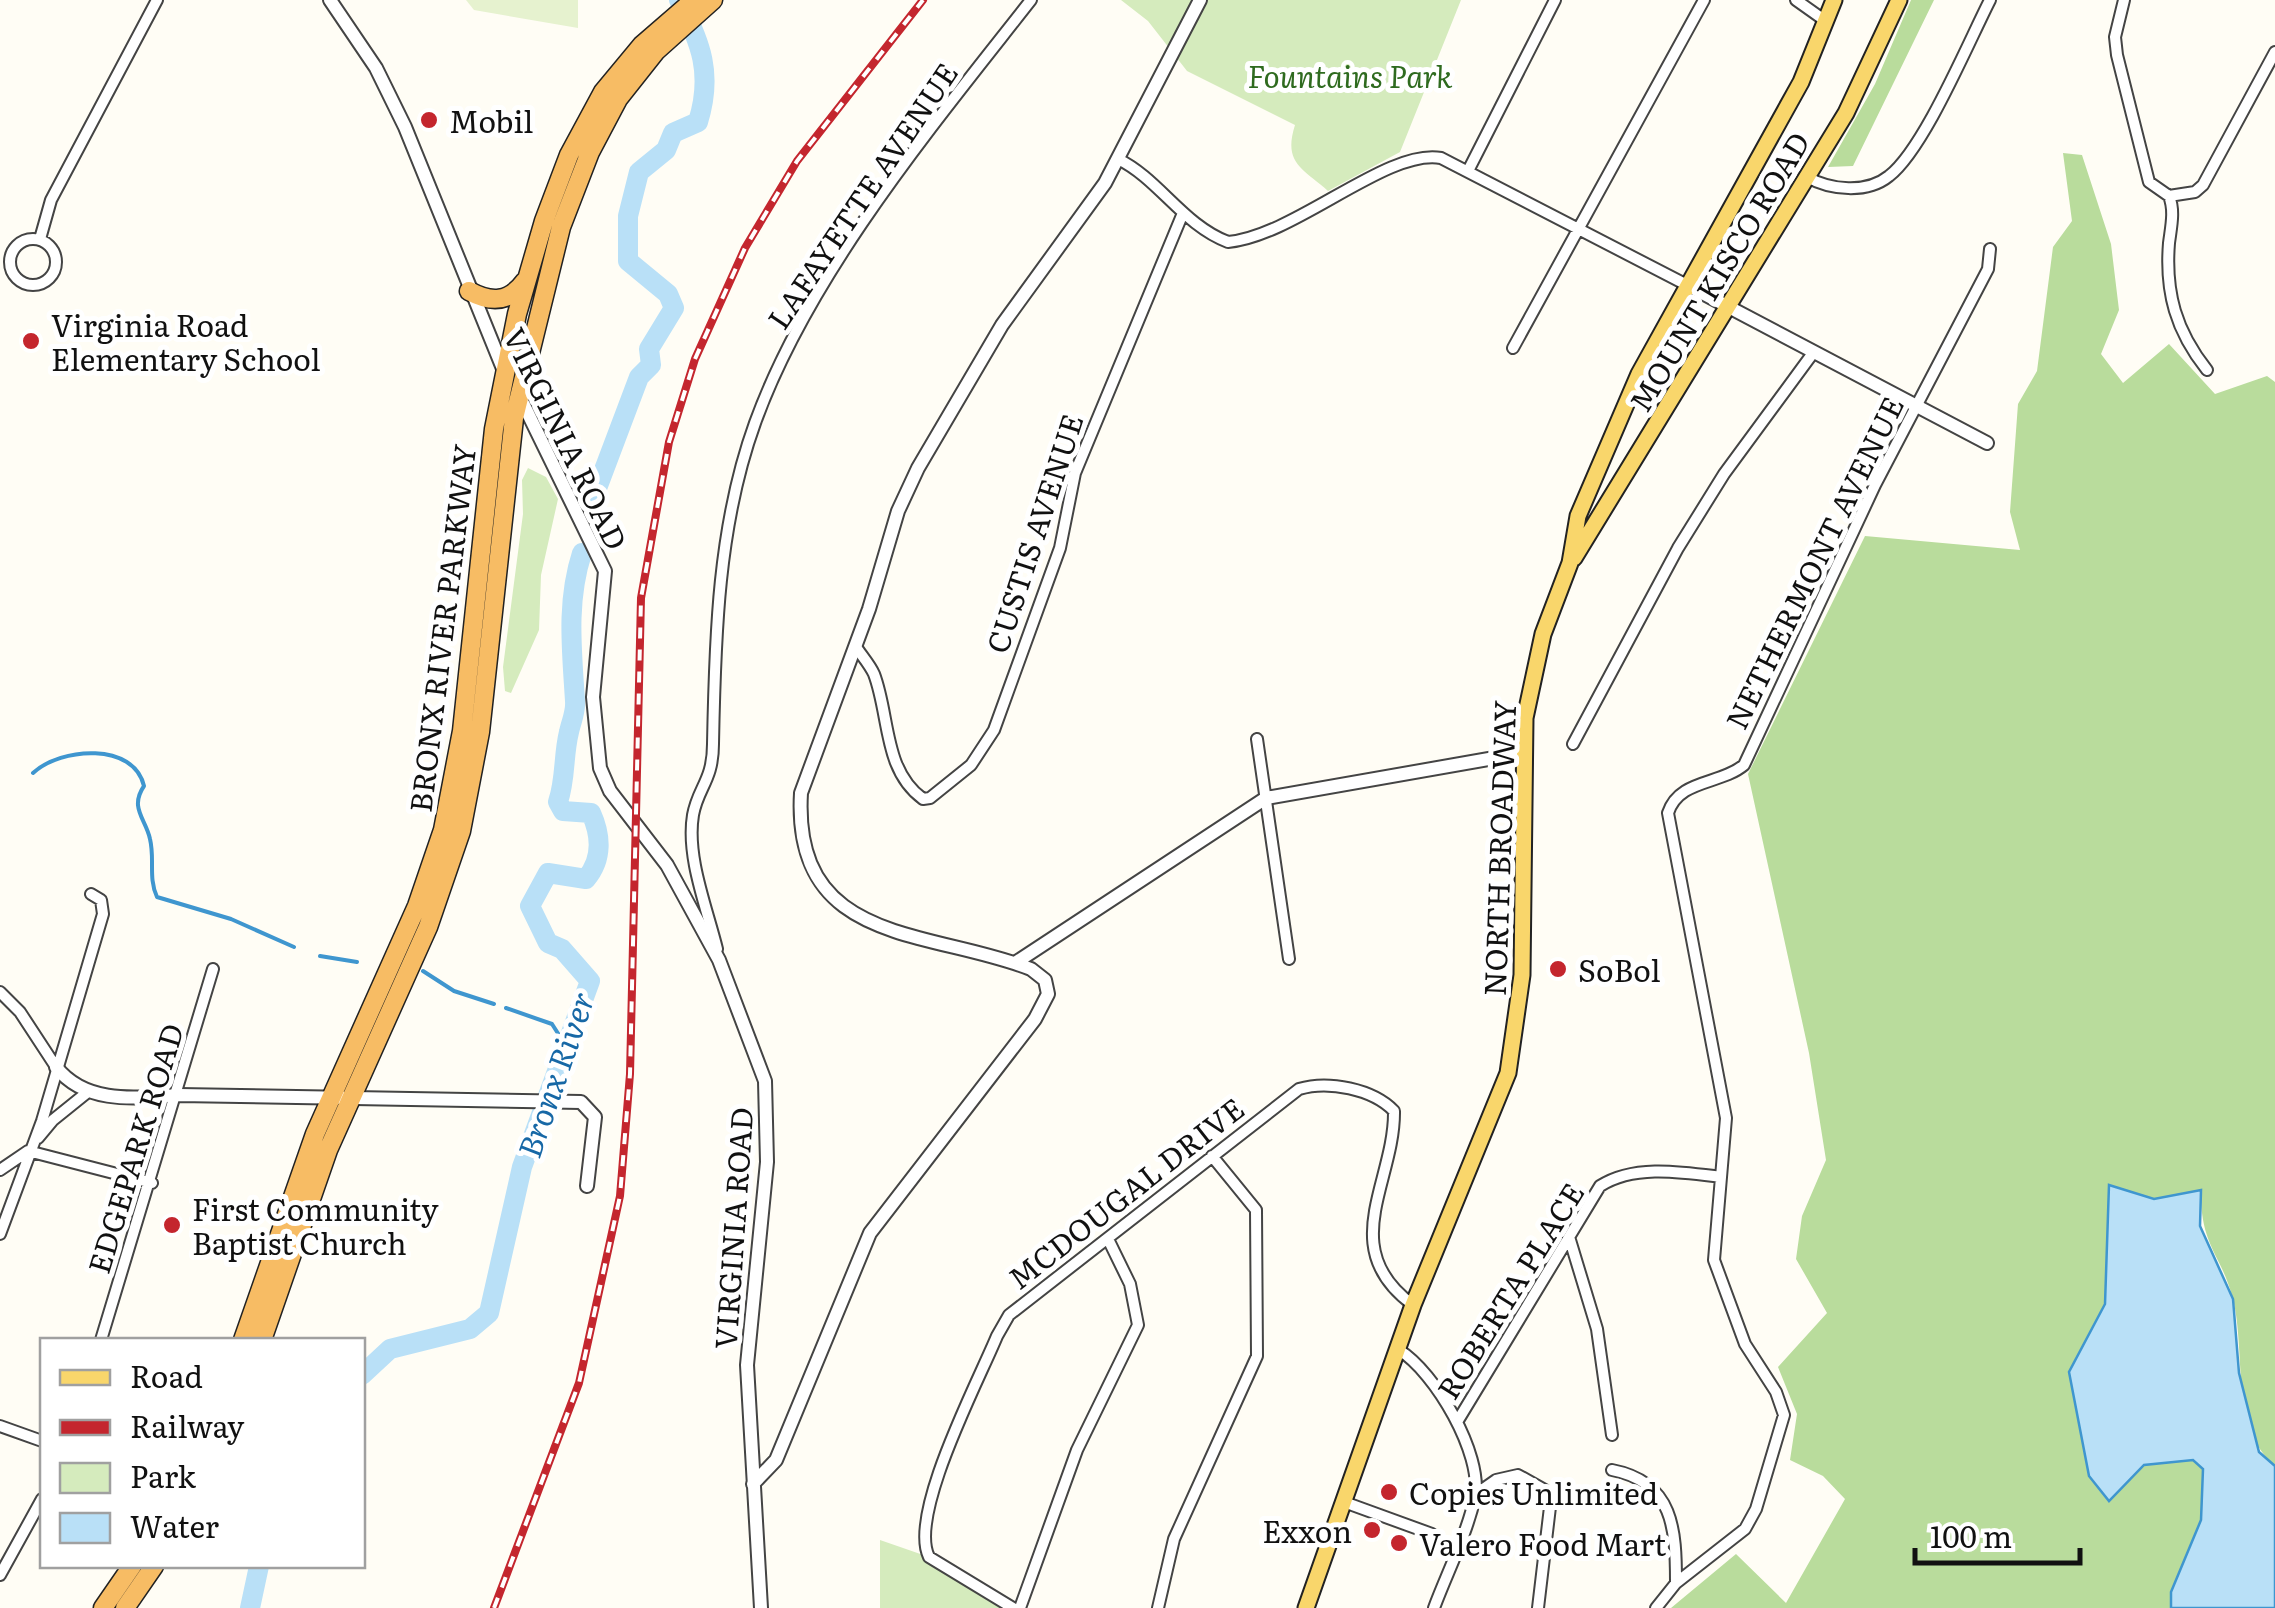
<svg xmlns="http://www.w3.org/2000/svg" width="2275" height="1608" viewBox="0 0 2275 1608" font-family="Literata,serif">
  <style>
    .green { fill: #d5ebbd }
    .forest { fill: #b9dc9c }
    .pitch { fill: #e6f2cf }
    .water { fill: #b9e0f7; stroke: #3f96cf; stroke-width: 2.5 }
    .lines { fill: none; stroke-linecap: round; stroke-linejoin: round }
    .stream { stroke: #3f96cf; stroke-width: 4 }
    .river { stroke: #b9e0f7; stroke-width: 20 }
    .minor-casing { stroke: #444; stroke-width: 14 }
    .tertiary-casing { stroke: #444; stroke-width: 16 }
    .primary-casing { stroke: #222; stroke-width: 19 }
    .trunk-casing { stroke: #222; stroke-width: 21 }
    .minor { stroke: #fff; stroke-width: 10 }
    .tertiary { stroke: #fff; stroke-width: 12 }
    .primary { stroke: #f9d66b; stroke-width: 15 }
    .trunk { stroke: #f7bc64; stroke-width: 18 }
    .rail-casing { stroke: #c4262e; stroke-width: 8 }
    .rail { stroke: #fff; stroke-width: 4; stroke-dasharray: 11; stroke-linecap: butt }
    .poi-dot { fill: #c4262e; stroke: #fff; stroke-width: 4 }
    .labels { text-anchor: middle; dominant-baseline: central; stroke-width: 10; stroke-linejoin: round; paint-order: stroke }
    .park-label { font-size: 30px; font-style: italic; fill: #2f6b1f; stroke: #fff }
    .poi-label { font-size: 30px; fill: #111; stroke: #fff; text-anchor: start }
    .street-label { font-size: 30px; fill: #111; stroke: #fff }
    .water-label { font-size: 32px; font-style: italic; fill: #1768a6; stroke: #fff }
  </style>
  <rect width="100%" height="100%" fill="#fffdf5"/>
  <path class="green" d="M1121,0H1461L1400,152L1328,191C1302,168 1283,163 1295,125L1187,71L1148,21Z
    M528,468L546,477L558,499L541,575L539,630L511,693L505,691L503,667L523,514L522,480Z
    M880,1540L929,1557L1013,1608H880Z"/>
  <path class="forest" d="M1911,0H1934L1853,166L1828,167L1875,84Z
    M2063,153L2082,155L2111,244L2119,310L2101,354L2123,383L2169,344L2215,394L2267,376L2275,382V1466C2230,1428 2246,1351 2233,1299C2221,1253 2200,1246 2201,1190L2154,1199L2109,1186L2105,1305L2069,1372L2089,1476L2108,1501L2144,1465L2193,1460L2203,1469L2201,1519L2171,1592V1608H1671L1736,1554L1786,1603L1845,1499L1823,1476L1790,1460L1797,1414L1778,1367L1827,1313L1796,1259L1802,1216L1826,1160L1809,1053L1748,774L1865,536L2020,550L2010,512L2018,404L2037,371L2053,247L2072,221Z"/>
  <path class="pitch" d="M466,0H578V28L474,10Z"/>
  <path class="water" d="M2109,1185L2154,1199L2201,1190L2200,1226L2233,1299L2239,1373L2259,1452L2275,1466V1608H2171V1592L2201,1520L2203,1469L2193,1460L2144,1465L2109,1501L2089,1476L2069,1372L2105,1304Z"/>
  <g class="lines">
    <path class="stream" d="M33,773C61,747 134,742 144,786C129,808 146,819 150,839C155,860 148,877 157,897L231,919L294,947
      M320,956L357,962
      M423,971L454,991L494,1004
      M506,1008L552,1024L566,1046"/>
    <path class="river" d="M590,507L639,377L651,365L649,349L674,308L668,294L628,261V216L639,172L666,150L673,133L698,122C713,74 701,43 679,0
      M362,1375L390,1349L470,1329L489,1313L522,1167L590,981L562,949L548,943L530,906L548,873L586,879C603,859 601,835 591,813L563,811L558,802C566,778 563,756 569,732C571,722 576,712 575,701C572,651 566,602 582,553
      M250,1608L259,1566"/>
    <g class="minor-casing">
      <path id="minor" d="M1796,0L1827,22
        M2124,0L2115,37L2117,55L2149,182L2169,196L2195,192L2203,185L2275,52
        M1118,159C1159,179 1183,225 1228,242C1295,236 1387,148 1441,158L1687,285
        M1469,169L1555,0
        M1807,177C1830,190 1867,194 1889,176C1924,149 1968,43 1990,0
        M2169,196C2175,211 2171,227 2169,243C2165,293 2176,331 2207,370
        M10 262a23 23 0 1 1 46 0a23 23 0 1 1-46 0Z
        M40,239L51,200L157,0
        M1513,348L1704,0
        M856,647C862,656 870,665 874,674C890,716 883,770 923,799L930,798L971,765L994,730L1060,548L1075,473L1183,213
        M1257,739L1289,959
        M1573,744L1678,548L1724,474L1813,353
        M717,949C707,908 686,857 693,815C698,787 713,781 713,744C715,636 718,525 755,423C809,273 933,125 1031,0
        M0,992L20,1012L56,1067
        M38,1138L53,1120L89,1091
        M28,1151L152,1183
        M0,1170L28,1151
        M0,1234L42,1121L103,914L101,900L91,894
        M1570,1240L1597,1329L1612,1435
        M101,1340L213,969
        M1399,1350C1435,1372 1483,1454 1475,1497C1467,1534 1447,1573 1434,1608
        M1457,1422L1600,1186C1634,1164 1682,1172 1721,1177
        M0,1426L42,1441
        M1612,1470C1674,1482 1676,1530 1676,1583
        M1476,1494L1496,1480L1518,1475L1545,1490L1550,1507L1538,1608
        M1344,1502L1432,1534
        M0,1575L42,1499
        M1013,1608L929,1557C908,1515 978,1382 997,1336L1009,1315L1299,1089C1328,1080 1373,1089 1394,1111C1395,1182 1335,1248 1413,1305
        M1020,1608L1077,1450L1138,1325L1130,1284L1108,1239
        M1158,1608L1174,1539L1257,1356L1256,1210L1212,1156
        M1656,1608L1676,1583L1745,1529L1756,1509L1784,1415L1776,1392L1745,1344L1714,1260L1726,1118L1668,813C1679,779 1720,785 1744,765L1875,485L1988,269L1990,249"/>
    </g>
    <g class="tertiary-casing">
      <path id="tertiary" d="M330,0L376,68L405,127L506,376
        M1687,285L1987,443
        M518,393L605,571L593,697L600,768L610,791L667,865L719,960L765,1081L767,1162L747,1365L761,1608
        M1015,963L1266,798L1523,753
        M56,1067C86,1105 136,1098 179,1095L581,1102L595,1117L587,1186
        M753,1484L776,1460L870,1233L1035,1019L1048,994L1045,980L1031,969C929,929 792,946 801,793L869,609L898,511L918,468L1002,325L1105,183L1200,0"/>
    </g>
    <g class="primary-casing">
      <path id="primary" d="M1574,558L1846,113L1899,0
        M1306,1608L1413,1305L1508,1073L1522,975L1525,718L1543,634L1570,563L1578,516L1639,374L1801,82L1834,0"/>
    </g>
    <g class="trunk-casing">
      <path id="trunk" d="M469,291C491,303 509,303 525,281
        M243,1340L315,1134L417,906L443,830L462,731L494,429L517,314L544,221L569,155L603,92L642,45L694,0
        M262,1340L328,1150L428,927L461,831L480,732L514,418L561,227L590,152L618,99L656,51L713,0
        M103,1608L132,1566
        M125,1608L154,1566"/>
    </g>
    <use href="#minor" class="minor"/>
    <use href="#tertiary" class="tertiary"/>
    <use href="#primary" class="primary"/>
    <use href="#trunk" class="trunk"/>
    <g class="rail-casing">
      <path id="rail" d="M494,1608L579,1383L620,1196L630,1074L641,598L669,442L695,359L745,248L797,161L923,0"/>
    </g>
    <use href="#rail" class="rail"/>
  </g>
  <g class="poi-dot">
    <circle cx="429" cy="120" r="10"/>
    <circle cx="31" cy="341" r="10"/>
    <circle cx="1558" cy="969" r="10"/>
    <circle cx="172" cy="1225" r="10"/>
    <circle cx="1389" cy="1492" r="10"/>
    <circle cx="1372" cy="1530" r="10"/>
    <circle cx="1399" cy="1543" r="10"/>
  </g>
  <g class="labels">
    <g class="park-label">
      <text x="1350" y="75">Fountains Park</text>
    </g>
    <g class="poi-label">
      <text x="449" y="120">Mobil</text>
      <text x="51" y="324">Virginia Road<tspan x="51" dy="34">Elementary School</tspan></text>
      <text x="1578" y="969">SoBol</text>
      <text x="192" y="1208">First Community<tspan x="192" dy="34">Baptist Church</tspan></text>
      <text x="1409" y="1492">Copies Unlimited</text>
      <text x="1352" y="1530" text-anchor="end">Exxon</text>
      <text x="1419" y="1543">Valero Food Mart</text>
    </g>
    <g class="street-label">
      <text transform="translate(861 195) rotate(-56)">LAFAYETTE AVENUE</text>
      <text transform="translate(1718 271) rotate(-59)">MOUNT KISCO ROAD</text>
      <text transform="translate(567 438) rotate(64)">VIRGINIA ROAD</text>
      <text transform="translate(1033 533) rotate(-72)">CUSTIS AVENUE</text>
      <text transform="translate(1813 562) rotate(-64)">NETHERMONT AVENUE</text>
      <text transform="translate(441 628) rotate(-83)">BRONX RIVER PARKWAY</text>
      <text transform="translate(1498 848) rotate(-88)">NORTH BROADWAY</text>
      <text transform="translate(134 1148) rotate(-73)">EDGEPARK ROAD</text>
      <text transform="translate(1125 1192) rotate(-38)">MCDOUGAL DRIVE</text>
      <text transform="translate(732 1228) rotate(-86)">VIRGINIA ROAD</text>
      <text transform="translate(1509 1290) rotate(-58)">ROBERTA PLACE</text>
    </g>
    <g class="water-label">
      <text transform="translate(554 1074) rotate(-71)">Bronx River</text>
    </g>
  </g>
  <rect x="40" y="1338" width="325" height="230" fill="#ffffff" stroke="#a0a0a0" stroke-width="2.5"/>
  <rect x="60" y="1370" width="50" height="15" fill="#f9d66b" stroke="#a0a0a0" stroke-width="2.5"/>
  <text x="130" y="1388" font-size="30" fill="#111111">Road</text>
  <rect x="60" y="1420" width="50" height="15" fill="#c4262e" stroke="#a0a0a0" stroke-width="2.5"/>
  <text x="130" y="1438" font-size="30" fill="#111111">Railway</text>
  <rect x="60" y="1463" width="50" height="30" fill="#d5ebbd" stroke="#a0a0a0" stroke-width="2.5"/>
  <text x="130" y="1488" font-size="30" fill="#111111">Park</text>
  <rect x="60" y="1513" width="50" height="30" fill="#b9e0f7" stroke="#a0a0a0" stroke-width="2.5"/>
  <text x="130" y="1538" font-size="30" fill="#111111">Water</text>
  <path d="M1915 1548v15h165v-15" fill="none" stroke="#111111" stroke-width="5"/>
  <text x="1930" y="1548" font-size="30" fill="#111111" stroke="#ffffff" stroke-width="8" paint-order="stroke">100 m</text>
</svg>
